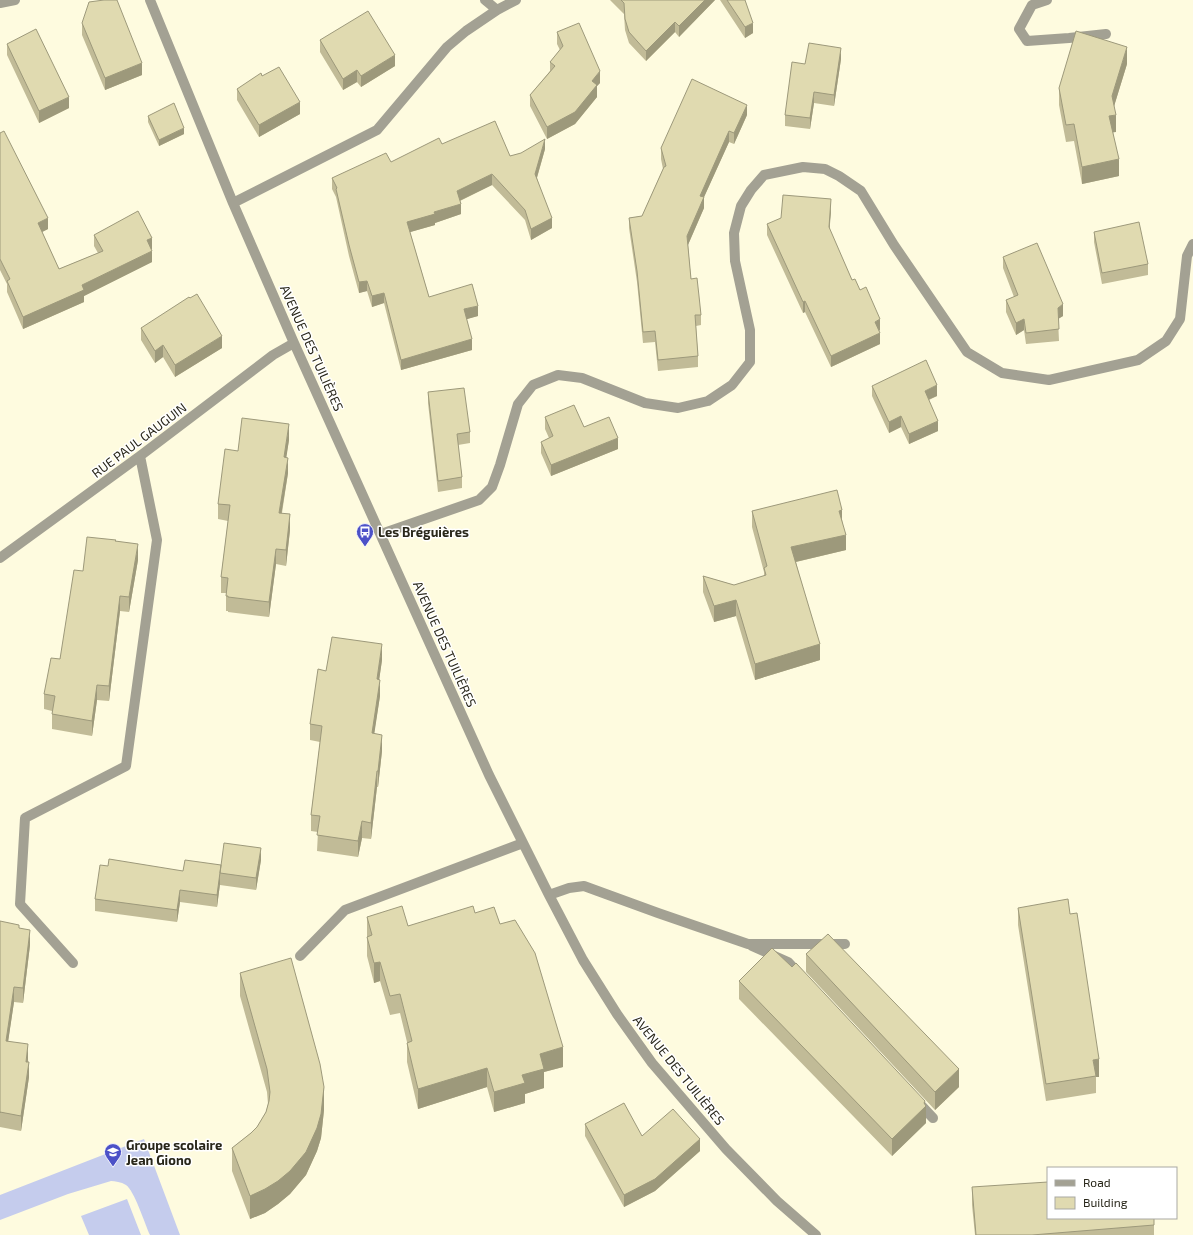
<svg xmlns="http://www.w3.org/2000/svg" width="1193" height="1235" viewBox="0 0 1193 1235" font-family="'Exo 2',sans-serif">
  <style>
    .grass { fill: #c5cced }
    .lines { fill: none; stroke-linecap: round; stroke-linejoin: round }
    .minor { stroke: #a3a193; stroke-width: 10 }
    .wall { fill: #c1bb97 }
    .shaded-wall { fill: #9d997b }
    .building { fill: #e0dab0; stroke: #9d997b }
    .labels { text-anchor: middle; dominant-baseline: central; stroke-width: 3; stroke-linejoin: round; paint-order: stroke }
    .street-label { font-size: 13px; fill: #29271a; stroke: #fff }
    .poi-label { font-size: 13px; font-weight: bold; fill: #29271a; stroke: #fff; text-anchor: start }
  </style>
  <rect width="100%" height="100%" fill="#fefbdf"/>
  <path class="grass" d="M144,1139L180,1235H150C145,1224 134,1190 126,1185C121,1182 115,1181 111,1181L68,1194L0,1220V1195Z
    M127,1199L141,1235H89L81,1216Z"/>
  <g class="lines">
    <path class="minor" d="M150,0L233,203L294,343L489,775L549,895L583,960L617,1014L652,1063L726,1149L777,1201L816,1235
      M485,0L497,10
      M1047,0L1032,5L1019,29L1027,41L1069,38L1106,34
      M0,3L15,0
      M233,203L377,130L447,47L466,31L497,10L516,0
      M381,534L479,500L492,487L500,465L518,404L533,385L558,375L582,378L645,403L678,408L708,401L732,385L750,362V330L735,261L734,233L741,206L751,190L764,175L803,167L825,169L839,176L861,191L894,245L967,352L1002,373L1049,380L1138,360L1166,341L1180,319L1187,256L1193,244
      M0,558L140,456L273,355L294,343
      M549,895L569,888L584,886L658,913L748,944H845
      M752,946L788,962L801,976
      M300,956L345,910L523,843
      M73,963L20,904L25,818L126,766L157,540L140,456
      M918,1102L933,1118"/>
  </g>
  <path class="wall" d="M610,0H715L679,37L675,32L646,61L629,43L625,30L624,14Z
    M720,0H745L753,33L745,38Z
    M82,23L142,75L105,90L82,35Z
    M557,32L600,83L597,86V97L575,124L547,139L530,106V95L550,71V62L560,50L557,44Z
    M320,40L395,66L361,87L357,82L343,90L320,52Z
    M7,44L69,108L39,123L7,55Z
    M841,59L834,106L814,103L810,129L785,126V115L805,64Z
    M1127,64L1114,106L1116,132H1113L1119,176L1082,184L1074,141L1066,142L1059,105V88Z
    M262,76L300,114L259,137L237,100V89Z
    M747,115L734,144L729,142L704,197V208L688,245L691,279L701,315V325L696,326L698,356V367L658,371L655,342L643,343L637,282L629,228V218L642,216L663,169L661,159V148Z
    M148,116L184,134L159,146L148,122Z
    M0,133L48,229L42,232L59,269L98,253L94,246V235L152,249H151L152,262L84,296V302L23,329L7,292V284L0,270Z
    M442,144L510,156L545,149L537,178L552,228L531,240L525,220L492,185L460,201L461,214L435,223V225L410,232L429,297L478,316L466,319L472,350L401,370L384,303L372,307L367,291L359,293L349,256L336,197L332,189V178L391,162Z
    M831,210L829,229L852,280L860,290L880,330L879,331L880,344L831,367L805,312L803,313L767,235V224Z
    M1094,232L1148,264V275L1102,284L1094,242Z
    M1003,257L1063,316L1058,319L1059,341L1026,344L1024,330L1016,335L1006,312V300L1014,297L1003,268Z
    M141,328L222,348L175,377L163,357L155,363L141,340Z
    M872,386L937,396L929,400L938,431L909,444L901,427L889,433L872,396Z
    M428,392L470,432V443L458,445L462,477V488L438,492L428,403Z
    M545,417L584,427L618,449L551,476L541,453V442L549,438L545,429Z
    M289,440L286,457L288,473L282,513L290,530L286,566L276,564L269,617L228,612V611H226V593H221V577L228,521L218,519V504L238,451Z
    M752,511L842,519L846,550L796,562L820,660L755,680L736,616L714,622L703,592V576L734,585L764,576V572L752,527Z
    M116,541L138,560L129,612L120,611L109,701L97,700L92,736L52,729V711L44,709V694L60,659L83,571Z
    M382,660L379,680L380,696L374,733L382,751L378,787H377L371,839L362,838L358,857L317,851L318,832L311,831V815L320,742L310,740V724L326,671Z
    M261,860L256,890L220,885V884L217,907L180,902L177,922L95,911V899L108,866L183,871L221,865Z
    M1018,908L1099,1077H1096V1093L1046,1101L1018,925Z
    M475,913L500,924L563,1067L544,1072V1088L525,1094V1103L494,1112L487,1087L418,1109L407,1062V1042L400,1013L390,1015L380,981L374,983L367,956V917L408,926Z
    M0,921L19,928L30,945L23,1003L14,1002L8,1041L28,1059L29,1077L21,1131L0,1127V1128Z
    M806,954L959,1087L935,1110L806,972Z
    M792,967L925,1105L926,1123L892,1156L739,999V981Z
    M240,973L324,1110L321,1138L317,1151L306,1175L290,1194L278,1204L265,1213L250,1219L232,1171V1148L251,1133L257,1127L266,1112L268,1104L267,1092L240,996Z
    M585,1124L700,1151L655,1191L624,1207L585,1136Z
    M972,1187L1154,1225V1235H975L972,1205Z"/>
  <path class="shaded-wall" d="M705,0H715L679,37V26Z
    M675,22V32L646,61V51Z
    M753,23V33L745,38V27Z
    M1127,47V64L1112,113V96Z
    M841,48V59L834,106V95Z
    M395,55V66L361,87V76Z
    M142,63V75L105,90V78Z
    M357,70V82L343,90V79Z
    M600,71V83L597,86V97L575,124L547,139V127L592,81Z
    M814,92V103L810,129V118Z
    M69,97V108L39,123V111Z
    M300,102V114L259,137V125Z
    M747,105V115L734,144V133Z
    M1116,115V132L1109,133V116Z
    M184,128V134L159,146V140Z
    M729,131V142L700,206V196Z
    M545,139V149L535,184V174Z
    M1119,159V176L1082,184V167Z
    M492,174V185L457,202V191Z
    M704,197V208L687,247V236Z
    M831,199V210L829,238V227Z
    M461,204V214L435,223V225L407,233V222L434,212Z
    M48,218V229L38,234V223Z
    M552,218V228L531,240V229Z
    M152,238V249L147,251V240Z
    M152,251V262L84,296V302L23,329V317L82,285Z
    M367,281V291L359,293V282Z
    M384,293V303L372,307V296Z
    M805,301V312L803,313V302Z
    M1063,304V316L1058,319V308Z
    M478,306V316L464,320V309Z
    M880,319V330L875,333V322Z
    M1024,319V330L1016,335V323Z
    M880,333V344L831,367V356Z
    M222,336V348L175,377V365Z
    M472,339V350L401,370V360Z
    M163,345V357L155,363V351Z
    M937,385V396L925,401V391Z
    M901,416V427L889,433V422Z
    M938,421V431L909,444V434Z
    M289,424V440L284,473V457Z
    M618,438V449L551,476V465Z
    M288,458V473L279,528V513Z
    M842,510V526L839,511Z
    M290,514V530L286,566V550Z
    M846,535V550L791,563V547Z
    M138,544V560L129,612V597Z
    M276,549V564L269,617V602Z
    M120,596V611L109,701V686Z
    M736,600V616L714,622V606Z
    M382,644V660L377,695V679Z
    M820,644V660L755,680V664Z
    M380,680V696L372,749V733Z
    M97,685V700L92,736V721Z
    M382,735V751L378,787V771Z
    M377,771V787L371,839V823Z
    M362,821V838L358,857V841Z
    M261,848V860L256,890V878Z
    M220,873V884L217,907V895Z
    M180,890V902L177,922V910Z
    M30,930V945L23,1003V988Z
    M380,962V981L374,983V963Z
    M14,987V1002L6,1056V1041Z
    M28,1044V1059L26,1077V1062Z
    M563,1047V1067L544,1072V1088L525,1094V1103L494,1112V1092L522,1075L540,1054Z
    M1099,1059V1077H1096L1093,1060Z
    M29,1062V1077L21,1131V1116Z
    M487,1068V1087L418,1109V1089Z
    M959,1069V1087L935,1110V1092Z
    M324,1087V1110L321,1138L317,1151L306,1175L290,1194L278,1204L265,1213L250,1219V1196Z
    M925,1101V1107L926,1106V1123L892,1156V1139Z
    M700,1139V1151L655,1191L624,1207V1195Z"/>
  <path class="building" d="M104,0H117L142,63L105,78L82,23L89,2Z
    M621,0H705L679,26L675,22L646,51L629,32L625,19L624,3Z
    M727,0H745L753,23L745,27Z
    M368,11L395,55L361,76L357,70L343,79L320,40Z
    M579,23L600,71L592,81L597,85L575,112L547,127L530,95L555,66L550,62L563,46L557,32Z
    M36,29L69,97L39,111L7,44Z
    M1076,31L1127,47L1112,96L1116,115L1109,116L1119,159L1082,167L1074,124L1066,125L1059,88Z
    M809,43L841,48L834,95L814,92L810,118L785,115L792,62L805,64Z
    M279,67L300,102L259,125L237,89L261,73L262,76Z
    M692,79L747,105L734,133L729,131L700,196L704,197L687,236L691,279L697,278L699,296L701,315H695L698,356L658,360L655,331L643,332L637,271L629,218L642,216L664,167L666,166L661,148Z
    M174,103L184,128L159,140L148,116Z
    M495,121L510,156L521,153L545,139L535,174L552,218L531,229L525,210L492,174L457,191L461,204L434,212L435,214L407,222L429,297L472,284L478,306L464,309L472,339L401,360L384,293L372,296L367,281L359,282L349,245L336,189L337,188L332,178L386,153L391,162L439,138L442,144Z
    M4,131L48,218L38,223L59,269L103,251L94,235L138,211L152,238L147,240L152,251L82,285L84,290L23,317L7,281L10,279L0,259V133Z
    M783,195L831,199L829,227L852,280L855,279L860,290L866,287L880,319L875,322L880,333L831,356L805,301L803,302L767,224L781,218Z
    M1139,222L1148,264L1102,273L1094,232Z
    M1037,243L1063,304L1058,308L1059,329L1026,333L1024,319L1016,323L1006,300L1018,295L1003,257Z
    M197,294L222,336L175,365L163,345L155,351L141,328L189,297L190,298Z
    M926,360L937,385L925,391L938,421L909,434L901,416L889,422L872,386Z
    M464,388L470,432L457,434L462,477L438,481L428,392Z
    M574,405L584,427L609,417L618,438L551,465L541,442L553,436L545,417Z
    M242,418L289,424L284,457L288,458L279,513L290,514L286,550L276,549L269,602L228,597V596H226L228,578L221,577L230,505L218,504L225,449L238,451Z
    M837,490L842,510L839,511L846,535L791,547L820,644L755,664L736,600L714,606L703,576L734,585L766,575L764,568L767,566L752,511Z
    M87,537L116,540L115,541L138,544L129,597L120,596L109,686L97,685L92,721L52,714L55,696L44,694L51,658L60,659L74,570L83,571Z
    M332,637L382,644L377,679L380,680L372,733L382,735L378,771H377L371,823L362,821L358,841L317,835L320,816L311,815L322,726L310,724L318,669L326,671Z
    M224,843L261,848L256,878L220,873Z
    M109,859L183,871L185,860L221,865L217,895L180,890L177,910L95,899L100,865L108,866Z
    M1068,899L1070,914L1077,913L1099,1059L1093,1060L1096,1076L1046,1084L1018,908Z
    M402,906L408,926L473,906L475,913L494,907L500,924L515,920L535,953L563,1047L540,1054L544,1069L522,1075L525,1083L494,1092L487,1068L418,1089L407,1043L412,1041L400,994L390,996L380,962L374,963L367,937L372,935L367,917Z
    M0,921L19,925V928L30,930L23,988L14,987L6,1041L28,1044L26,1062H29L21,1116L0,1112V1113Z
    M828,934L959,1069L935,1092L806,954Z
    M772,948L792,967L796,963L925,1101L924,1103L926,1106L892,1139L739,981Z
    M291,958L320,1064L324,1087L321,1114L317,1128L306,1152L290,1171L278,1181L265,1189L250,1196L232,1148L251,1133L257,1127L266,1112L269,1101L270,1092L267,1069L240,973Z
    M624,1103L642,1136L673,1109L700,1139L655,1179L624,1195L585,1124Z
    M1048,1182V1218H1154V1225L1032,1235H976L972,1187Z"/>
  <defs>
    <g id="bus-pin" transform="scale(0.9)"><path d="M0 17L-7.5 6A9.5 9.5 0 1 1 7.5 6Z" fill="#4c51c7" stroke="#fff"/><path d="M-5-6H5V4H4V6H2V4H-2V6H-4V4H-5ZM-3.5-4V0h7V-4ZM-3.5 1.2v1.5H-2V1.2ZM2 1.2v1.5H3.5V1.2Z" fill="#fff"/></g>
    <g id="school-pin" transform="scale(0.9)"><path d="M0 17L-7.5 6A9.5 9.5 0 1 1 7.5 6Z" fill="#4c51c7" stroke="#fff"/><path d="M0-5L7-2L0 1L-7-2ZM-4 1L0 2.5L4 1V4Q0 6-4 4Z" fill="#fff"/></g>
  </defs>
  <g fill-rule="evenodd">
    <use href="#bus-pin" x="365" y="532"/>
    <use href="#school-pin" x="113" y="1152"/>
  </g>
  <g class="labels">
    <g class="street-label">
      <text transform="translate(312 348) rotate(66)">AVENUE DES TUILIÈRES</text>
      <text transform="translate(139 440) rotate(-37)">RUE PAUL GAUGUIN</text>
      <text transform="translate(445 644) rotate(66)">AVENUE DES TUILIÈRES</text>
      <text transform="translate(679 1070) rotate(51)">AVENUE DES TUILIÈRES</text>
    </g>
    <g class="poi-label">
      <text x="378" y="532">Les Bréguières</text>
      <text x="126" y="1145">Groupe scolaire<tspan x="126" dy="15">Jean Giono</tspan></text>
    </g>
  </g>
  <rect x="1047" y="1167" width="130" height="52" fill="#ffffff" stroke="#a9a9a3"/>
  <rect x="1055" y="1180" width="20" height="6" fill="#a3a193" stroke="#a9a9a3"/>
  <text x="1083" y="1187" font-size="12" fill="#29271a">Road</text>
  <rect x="1055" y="1197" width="20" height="12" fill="#e0dab0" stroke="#a9a9a3"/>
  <text x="1083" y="1207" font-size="12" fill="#29271a">Building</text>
</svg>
